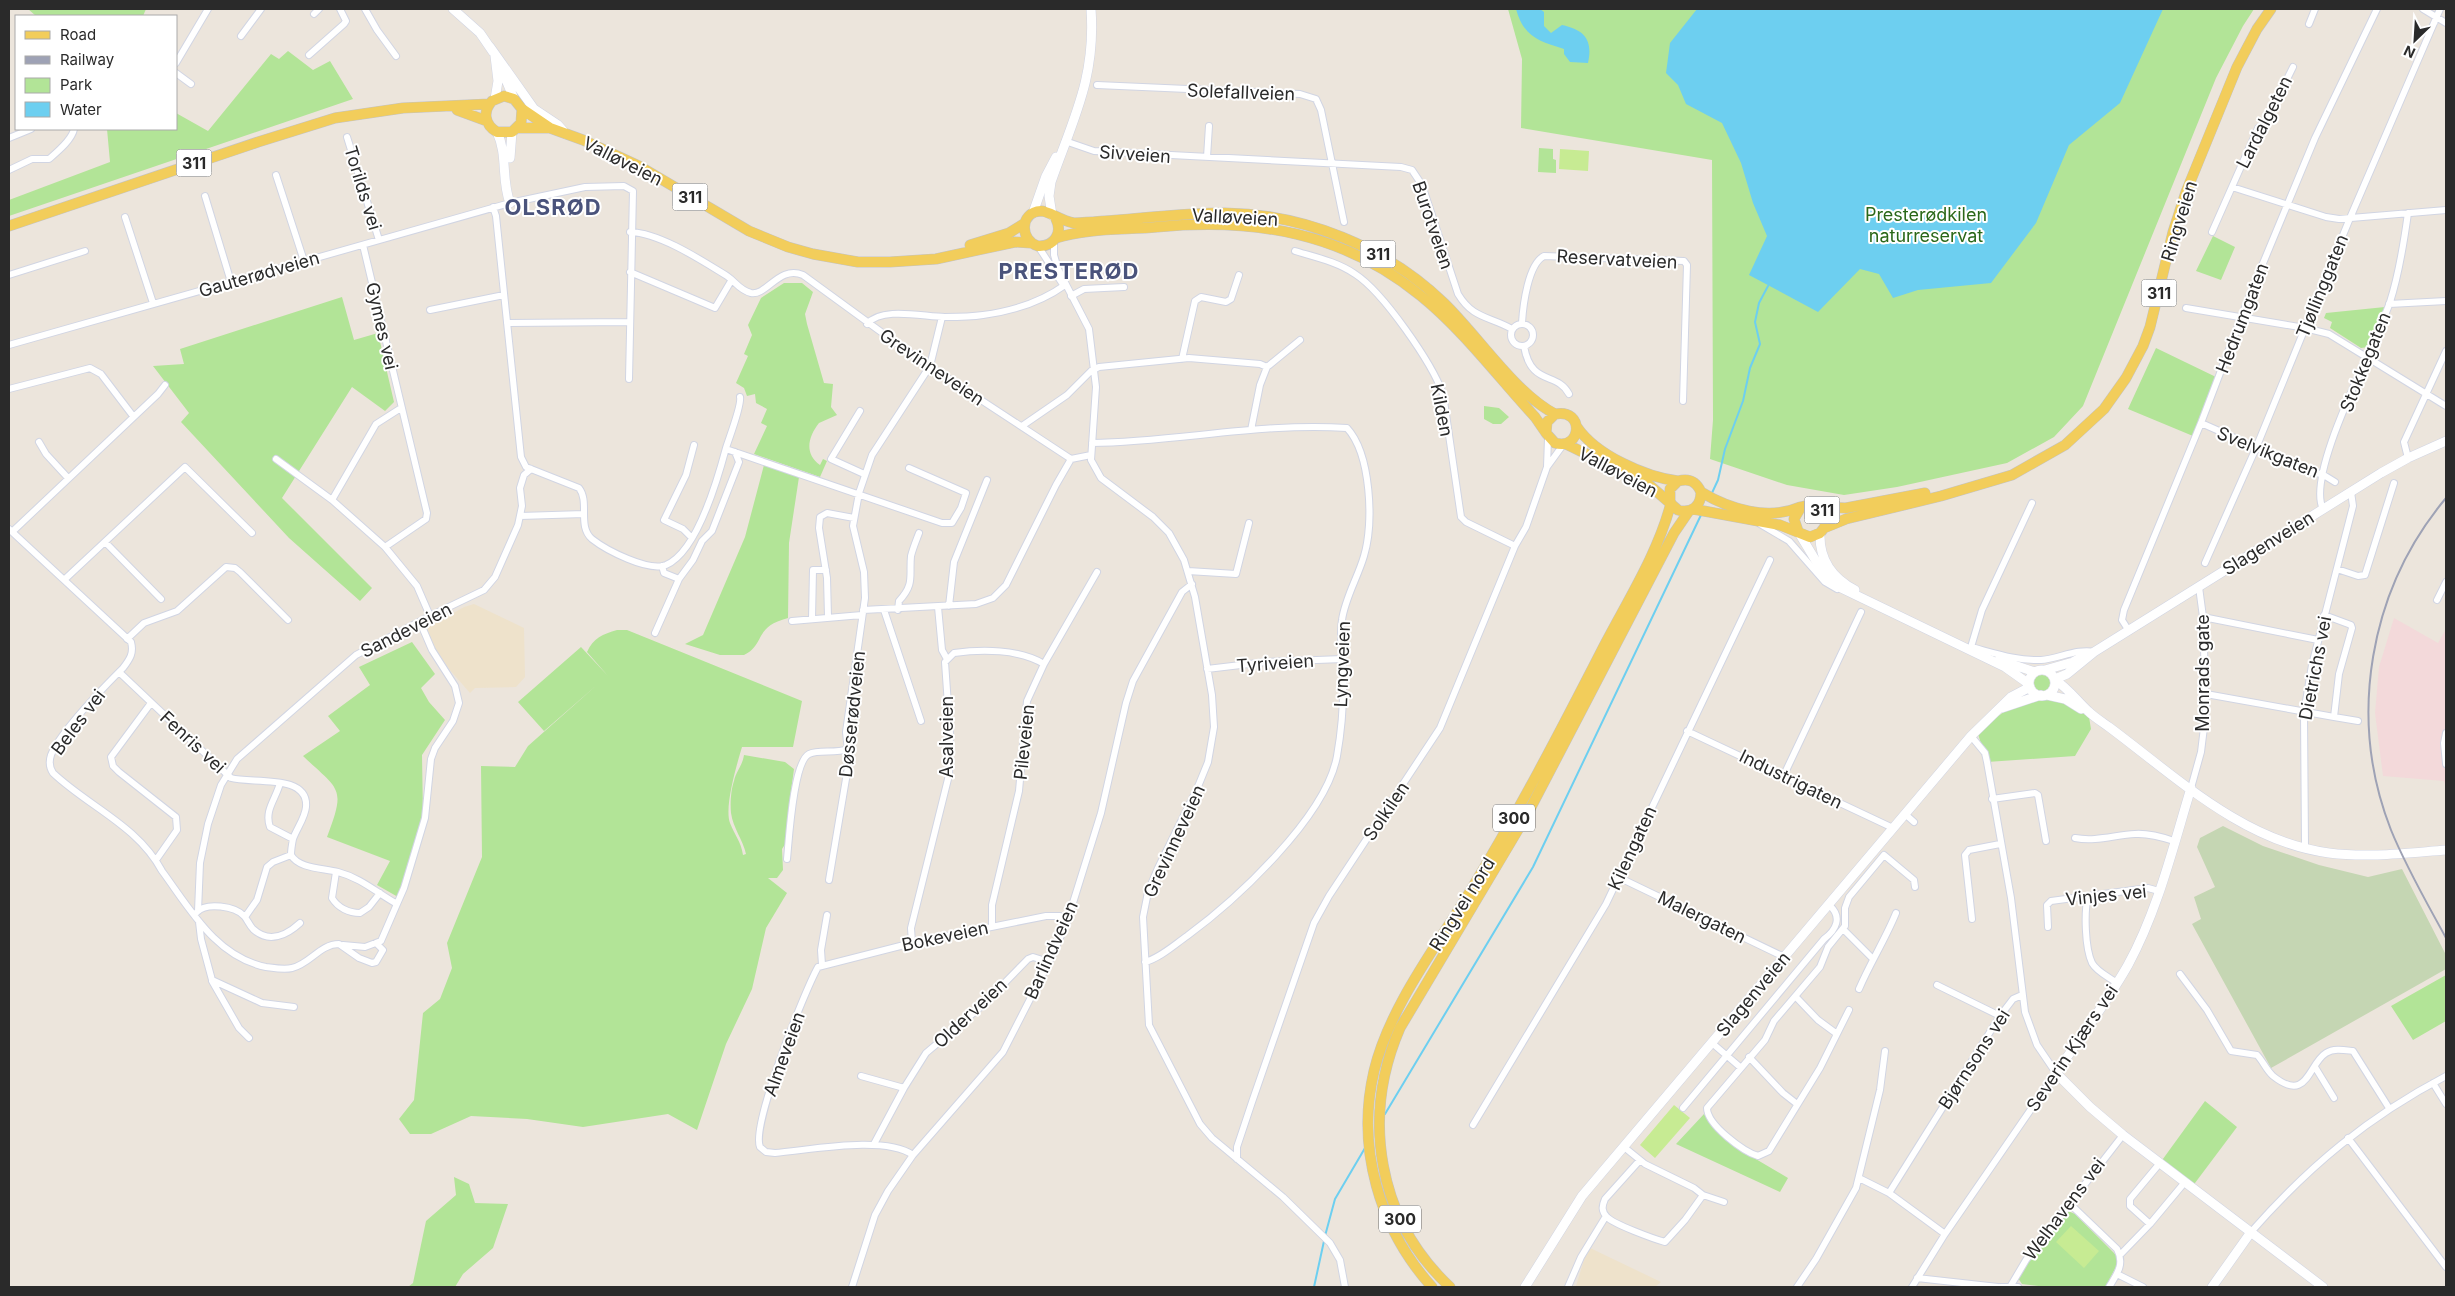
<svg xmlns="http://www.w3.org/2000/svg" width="2455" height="1296" viewBox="0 0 2455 1296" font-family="Inter,sans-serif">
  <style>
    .education { fill: #eee2cb }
    .medical { fill: #f3d9da }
    .green { fill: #b2e497 }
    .cemetery { fill: #c5d6b3 }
    .pitch { fill: #c7eb93 }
    .water { fill: #6dcff0 }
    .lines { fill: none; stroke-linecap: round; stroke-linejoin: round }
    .stream { stroke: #6dcff0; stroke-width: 2 }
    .minor-casing { stroke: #d1d5e3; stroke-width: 8 }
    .secondary-casing { stroke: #d1d5e3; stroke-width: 10 }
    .primary-casing { stroke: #c3c3c3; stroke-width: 11 }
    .minor { stroke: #fff; stroke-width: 6 }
    .secondary { stroke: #fff; stroke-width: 9 }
    .primary { stroke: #f2cd5b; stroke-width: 10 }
    .rail { stroke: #9ea2b5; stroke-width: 2 }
    .labels { text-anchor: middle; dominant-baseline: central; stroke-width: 4; stroke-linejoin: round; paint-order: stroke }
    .shield { fill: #fff; stroke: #6a6a6a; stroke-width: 1 }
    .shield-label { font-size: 16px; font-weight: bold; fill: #2a2a2a }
    .street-label { font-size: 18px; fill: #2a2a2a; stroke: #fff }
    .park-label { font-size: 18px; fill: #2a6819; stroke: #fff }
    .district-label { font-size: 22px; font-weight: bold; letter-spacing: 1px; fill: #4a537b; stroke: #fff }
  </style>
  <rect width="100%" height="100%" fill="#ece5dc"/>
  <path class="education" d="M474,604L524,628L525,677L516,687L475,688L470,693L449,669L431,642L427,628L464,607Z
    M1588,1247L1661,1282L1655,1287L1576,1286Z"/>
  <path class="medical" d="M2394,618L2438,643L2446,629V789L2444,781L2383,776L2375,713L2379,667Z"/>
  <path class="green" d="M28,9H146L143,16H36Z
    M1508,9H2254L2243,26L2216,78L2083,406L2054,437L2007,463L1897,487L1844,495L1787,485L1710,459L1713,420L1712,160L1521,128L1522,59Z
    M288,51L313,70L330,61L353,99L9,216V200L110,162L107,129H176V113L208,131L271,54L279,59Z
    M1539,148L1553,149V159L1556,160V173L1538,172Z
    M2213,236L2235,247L2221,280L2196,271Z
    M784,283H802L813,292L805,314L807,324L824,383L833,384L831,407L837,415L819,423C808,437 804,454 820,465L823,459L827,461L820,477L754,454L767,426L761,423L767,409L756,403L755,394L747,396L744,388L736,383L748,356L744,354L752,335L748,325L761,298Z
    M342,297L354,340L378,333L394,402L385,411L352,387L282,498L372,588L360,601L289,538L181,422L189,413L153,366L184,364L180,349Z
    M2385,307L2368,347L2361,348L2330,328L2332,322L2324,318L2326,313Z
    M2156,348L2216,377L2193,436L2128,409Z
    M1484,406L1499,408L1509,417L1501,424H1493L1484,419Z
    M764,465L799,477L789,543L788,618C753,627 766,644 744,655H720L685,644L703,635L745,537Z
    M617,630H627L802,701L793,747H742C737,764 724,807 730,823C735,836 741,841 743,855L746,854C743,840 733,828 731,813C730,804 731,789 734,781C736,771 742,767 744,755L785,762L794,769L789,806V838L782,849L783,870L777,878H768L787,893L766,928L752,989L726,1044L697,1130L668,1114L583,1127L527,1119L471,1116L431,1134H410L399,1119L414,1100L423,1013L440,999L452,968L447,943L482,857L481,766L515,767L528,746L598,684L544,731L518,702L581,647L608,676L587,652C593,638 603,634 617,630Z
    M412,642L435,674L421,688L429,702L445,720L422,755L423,816L398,897L377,885L390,861L327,837C346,787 340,791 303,756L340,731L328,716L370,685L359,667Z
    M2034 683a8 8 0 1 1 16 0a8 8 0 1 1-16 0Z
    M2052,698L2062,701L2089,717L2091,729L2075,756L1987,762L1978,734C2002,711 2017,699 2052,698Z
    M2446,975V1021L2413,1040L2391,1006Z
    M2205,1101L2237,1127L2192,1187L2160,1163Z
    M1704,1114L1737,1148L1788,1178L1780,1192L1676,1144Z
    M454,1177L469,1184L475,1203L508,1204L493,1248L463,1274L455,1287H408L413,1283L426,1221L456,1195Z
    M2068,1211L2075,1214L2117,1256V1265L2106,1286L2047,1287L2022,1284L2018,1278L2025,1266Z"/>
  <path class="cemetery" d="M2223,826L2263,846L2319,865L2368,877L2402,869L2446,955V969L2271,1068L2192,924L2201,919L2194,897L2215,887L2197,847L2200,838Z"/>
  <path class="pitch" d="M1560,149L1589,151L1588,171L1559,169Z
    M1674,1105L1690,1118L1655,1158L1640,1145Z
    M2071,1226L2099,1251L2084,1268L2056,1242Z"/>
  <path class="water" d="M1516,9H1540L1544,12V26L1551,33L1562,25C1585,30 1593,40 1588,63L1570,62L1564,54V49C1538,41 1524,37 1516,9Z
    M1697,9H2163L2120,103L2069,145L2036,223L1991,283L1918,290L1893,298L1879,274L1860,269L1818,312L1749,275L1767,236L1753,203L1741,163L1722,123L1686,104L1678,85L1666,73L1670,43Z"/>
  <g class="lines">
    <path class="stream" d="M1711,495L1718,480L1725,449L1743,401L1750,368L1760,344L1755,322L1759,303L1768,286
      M1385,1114L1533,867L1701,515
      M1325,1236L1335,1199L1365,1148
      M1314,1287L1324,1241"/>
    <g class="minor-casing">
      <path id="minor" d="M365,9L377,30L396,56
        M2423,9L2446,23
        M314,14L319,9
        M2309,24L2315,9
        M241,36L261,9
        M309,55L344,24L346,21L340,9
        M176,63L208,9
        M176,73L191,84
        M1097,85L1300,94L1316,99L1321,110L1344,222
        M347,137L379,240
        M9,138L31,129
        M1065,141L1094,151L1401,167L1412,170L1422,185L1458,294C1473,319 1489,316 1512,329
        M1207,157L1209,126
        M9,170L32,159H49C57,152 72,140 74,129
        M276,175L304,261
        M2232,187L2326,217L2339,219L2446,210
        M205,196L231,282
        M493,207L496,216L521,457L526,467L579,488C590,502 577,526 592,539C606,550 648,572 666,565C697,552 718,478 726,448C729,438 742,405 740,397
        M125,217L153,303
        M630,232C660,233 701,260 727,276C736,282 739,290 751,293C767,296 779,265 803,275L914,356L1071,459
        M2212,232L2258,128L2265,124L2293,67
        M1054,241V255L1058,269L1089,329L1096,387L1091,460L1101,478L1153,517L1169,533L1184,560L1195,597L1212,695L1214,727L1208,762L1197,789L1158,868L1148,892L1143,917L1149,1025L1200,1124L1212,1138L1283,1197L1330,1243L1340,1260L1345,1287
        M1038,246L1062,283
        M1295,251C1315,257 1338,262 1355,274C1383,292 1432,363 1443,394L1461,517L1466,522L1515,546
        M630,272L715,308L731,281
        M9,275L85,251
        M1071,296L1084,289L1124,287
        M2389,304L2446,301
        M2186,308L2305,328L2329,334L2446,406
        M430,310L504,295
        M507,323L629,322
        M1522,323C1523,306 1528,264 1544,256L1684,261L1687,265L1683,401
        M1511 335a11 11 0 1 1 22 0a11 11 0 1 1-22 0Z
        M867,324C882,306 924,317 945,317C957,317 970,317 983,315C1013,311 1040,303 1065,285
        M9,345L510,203L585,187L624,186L633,191L629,379
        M1524,346C1531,387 1557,371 1569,394
        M1182,359L1195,301L1201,297L1226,302L1231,299L1239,275
        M9,389L90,368L101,374L133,416
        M860,411L831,459L864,474
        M2201,423L2314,473L2322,474L2335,482
        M1022,426L1067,395L1091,371L1099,367L1189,358L1260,364L1267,367
        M1251,430L1260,385L1267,367L1300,340
        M1548,438L1547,467L1563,445
        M39,442L46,454L68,478
        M1092,443C1177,442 1262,422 1347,428C1371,454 1374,523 1364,556C1358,577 1345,598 1342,620C1339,636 1343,653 1343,669C1344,697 1342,728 1337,756C1326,817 1236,900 1187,936C1174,945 1160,958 1145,962
        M726,449L942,523H952L961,508L966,493L909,468
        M2408,458L2404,442L2446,351
        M276,459L332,500L385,547L426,519L427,513L363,245
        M332,500L376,424L401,408
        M2032,503L1982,610L1971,647C1994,653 2017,661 2041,660C2057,659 2079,648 2094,652
        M2323,509C2305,473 2376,344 2390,302C2399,274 2404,242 2408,213
        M520,516L584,514
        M1760,524L1789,541L1825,582L1837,589
        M9,529L131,642C134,653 130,659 123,668C105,686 60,732 51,755C49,761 49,767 53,773C89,807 137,825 162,871C190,909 216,957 266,967C274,968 284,970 292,968C310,964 320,944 339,944L359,958L372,963L376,962L383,950L376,943
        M12,532L158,394L165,385
        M691,537L683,529L664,520L686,475L694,445
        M105,542L161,599
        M385,547L417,586L430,616
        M2205,563L2256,448L2350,218L2440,9
        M662,566L664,573L679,579L693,560L702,541L712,531L739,462L735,452
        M2337,569L2358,576L2365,575L2394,483
        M1188,571L1236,574L1249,523
        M64,580L185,467L252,533
        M2437,600L2446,582
        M949,606L954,562L987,480
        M938,607L942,650L947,659
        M863,610L976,604L993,598L1006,585L1056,485L1071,459L1091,455
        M884,610L921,721
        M898,610L899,601C915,584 909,576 911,556C913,548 916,541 919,533
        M828,617L827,578L819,528L820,517L827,513L854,518
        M2203,617L2318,640
        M812,619L813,570H826
        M792,621L862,615
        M2129,631L2122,620L2124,610L2201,423L2249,297L2315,138L2377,9
        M655,633L679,579
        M127,639L144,623L177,611L226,567L235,568L240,572L288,620
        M1207,669L1266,662L1343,659
        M119,672L231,778C250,784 309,773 306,807C305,818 297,828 293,839C292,844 291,850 291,855C299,869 323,868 338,872C361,878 377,893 397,904L404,888L425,818L431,759L435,748L453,721L459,703L455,686L432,650L420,622
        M2206,694L2334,717L2339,674L2352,628L2351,625L2324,615
        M151,703L111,757L113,766L119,772L176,817L177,830L156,860
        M2334,717L2358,721
        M1687,731L1893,828
        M2446,733L2444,743L2446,764
        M1783,777L1861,612
        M280,783C276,799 264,810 270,827L293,839
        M2191,788L2201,752L2206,711L2203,617L2199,587
        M1992,799L2035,793L2038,795L2046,841
        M1905,814L1914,822
        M2075,838C2096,842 2115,835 2135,834C2149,833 2162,837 2174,841
        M2305,848L2304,713L2312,665L2353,506L2351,492
        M787,859C789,840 793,762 809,754C819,749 835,754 848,749
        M336,872L332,898C338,908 349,913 360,913L369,907L380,893
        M1618,877L1780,955L1786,956
        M829,880L849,761L846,732L865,598L864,572L853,526L859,493L872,455L930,366L942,317
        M2088,896C2084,912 2085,948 2092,963C2097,972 2109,977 2117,983
        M198,911L200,863L208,824L221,785L237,759L356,655L430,616L484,590L495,577L518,525L522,506L520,488L524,475L531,469
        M197,912C206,902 235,906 244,916C247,919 249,925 253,929C269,944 287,935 300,923
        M245,917L257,900L267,867L273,862L291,855
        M1972,919L1965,855L1969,850L2000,844
        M199,922L201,939L212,980L262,1003L294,1007
        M992,926V905L1019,791L1027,701L1044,664L1097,572
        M2048,927L2047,905L2051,901L2148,888L2159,891
        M1843,929L1872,958
        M912,943L911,928L949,775L950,734L945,662L954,653C982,649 1019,649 1044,664
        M343,945L365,947L381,941L397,904
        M822,965L821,950L827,915
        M2180,974L2207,1010L2231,1051L2257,1055C2263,1061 2266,1070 2273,1076C2308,1104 2308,1064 2326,1053C2334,1048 2344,1050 2353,1051L2389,1108
        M212,981L239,1028L249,1038
        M1937,985L2000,1016
        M1859,989C1870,963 1885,940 1896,913
        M1796,997L1818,1020L1837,1034
        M1849,1010L1820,1068L1769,1151L1758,1156C1744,1152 1707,1125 1707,1108L1765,1040L1774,1021L1820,967L1828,947L1845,926V908L1849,897L1884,855L1914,880L1915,887
        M1712,1043L1740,1067
        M1749,1057L1783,1093L1797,1104
        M2315,1067L2334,1098
        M861,1076L904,1088
        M2433,1083L2446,1104
        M1683,1108L1824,939C1836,930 1843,917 1829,905
        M1473,1125L1606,904L1770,560
        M2348,1138L2446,1267
        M874,1144L904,1088L926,1053L983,1005L1028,959L1033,957L1049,962
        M1624,1147L1645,1164L1694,1188L1703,1195L1724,1202
        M913,1155C884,1135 811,1150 775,1153L766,1152L760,1147C751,1126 804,992 818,967L912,943L1046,916H1060L1067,922
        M1237,1159V1147L1252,1102L1314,923L1329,896L1440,728L1515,546L1526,527L1547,467
        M1640,1160L1605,1199C1602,1206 1601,1211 1607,1217C1613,1224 1654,1239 1665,1242L1685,1220L1703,1195
        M2160,1163L2130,1199V1206L2150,1224L2185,1182
        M1859,1178L1889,1193L1945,1234
        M1889,1193L2000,1016L2013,999L2022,995
        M2069,1203L2117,1249C2125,1264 2117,1274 2109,1287
        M2251,1232C2309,1166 2368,1117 2446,1076
        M2120,1255L2150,1224
        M2117,1274L2143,1287
        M1917,1278L1998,1287
        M852,1287L875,1215L888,1191L913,1155L1003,1052L1049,962L1067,922L1101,813L1126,703L1133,681L1182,592L1192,584
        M1568,1287L1581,1257L1606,1216
        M1797,1287L1816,1259L1856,1188L1880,1090L1885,1051
        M1912,1287L1945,1234L2056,1073L2037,1045L2025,1012L2011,898L1987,762L1985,753L1971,736
        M2001,1287H2018
        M2010,1287L2026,1260L2123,1135"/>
    </g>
    <g class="secondary-casing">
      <path id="secondary" d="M453,9L480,33L493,52
        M490,47L534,109L558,125L566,134
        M495,56L498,81L495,99
        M502,70L514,99
        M497,132C508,155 501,180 510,203
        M510,158L512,132
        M1033,213L1046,176L1056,157
        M1052,215L1049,196L1051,182C1073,119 1096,78 1091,9
        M1799,533L1822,571L1837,586L2005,667L2029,684
        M1820,533C1819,560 1832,578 1855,590
        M1999,660L2035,672
        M2045,670L2073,662L2082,657
        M2029 683a13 13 0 1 1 26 0a13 13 0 1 1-26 0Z
        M2055,679L2067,674L2094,652L2381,473L2408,458L2446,441
        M2055,680C2068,688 2077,701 2088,711C2094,717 2102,722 2109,727C2176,777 2244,842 2329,853C2368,858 2407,853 2446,850
        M2047,695L2065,699L2081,709
        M2002,708L2041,695
        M2191,788C2173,847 2158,910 2128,965C2107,1002 2080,1038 2056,1073L2090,1107L2123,1135L2323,1287
        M1525,1287L1582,1196L1971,736L2011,697L2030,687
        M2212,1287L2251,1232"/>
    </g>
    <g class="primary-casing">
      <path id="primary" d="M522,109L521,123L512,132H497C485,125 482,112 492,101L504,96L514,99L522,109L550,128L583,140L639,166L749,231L788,247L813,254L858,262H890L936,259L1015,242L1031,243
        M457,110L487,121
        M518,128H549
        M1056,219C1063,233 1054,247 1038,246C1020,241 1019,212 1041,211C1049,211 1061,221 1074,223C1124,221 1174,213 1225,213C1305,214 1386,247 1444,303C1478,336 1515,393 1555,414C1585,408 1582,451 1555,443L1546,433L1547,422L1555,414
        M9,226L258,142L335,118L403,108L489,104
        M1056,238C1087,228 1125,230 1157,227C1255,218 1343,232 1421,296C1464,331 1498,377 1535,417L1546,433
        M970,245L1009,233L1025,223
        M1577,427C1596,455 1645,477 1678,481
        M1566,444L1648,484L1678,510C1692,514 1701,506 1701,492C1696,481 1689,478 1678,481L1670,489V501
        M1701,492C1729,509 1768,521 1800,507
        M1819,507L1846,508L1925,493
        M1693,509L1780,525L1810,537L1820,533L1824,528L1826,523L1824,512L1812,504L1801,507L1794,519L1798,531
        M1824,528L1846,519L1941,496L2012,475L2065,445L2104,409L2126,378L2143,346L2150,327L2173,232L2186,192L2237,67L2257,29L2271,9
        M1432,1287C1379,1228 1356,1148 1374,1071C1389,1008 1436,947 1469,893C1518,813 1561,730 1604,646C1628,600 1658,553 1671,503
        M1450,1287C1378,1220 1361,1118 1400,1028L1528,813L1674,533L1689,511"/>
    </g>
    <use href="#minor" class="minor"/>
    <use href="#secondary" class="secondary"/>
    <use href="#primary" class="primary"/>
    <path class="rail" d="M2446,498C2369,590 2347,718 2391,830C2406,867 2427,903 2446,938"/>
  </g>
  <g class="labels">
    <g class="shield">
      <rect x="176.5" y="149.5" width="35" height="27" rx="4"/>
      <rect x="672.5" y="183.5" width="35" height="27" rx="4"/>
      <rect x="1360.5" y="240.5" width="35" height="27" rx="4"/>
      <rect x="2141.5" y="279.5" width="35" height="27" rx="4"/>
      <rect x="1804.5" y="496.5" width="35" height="27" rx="4"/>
      <rect x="1493" y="804.5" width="42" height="27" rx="4"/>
      <rect x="1379" y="1205.5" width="42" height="27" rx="4"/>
    </g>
    <g class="shield-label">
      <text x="194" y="163">311</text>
      <text x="690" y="197">311</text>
      <text x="1378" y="254">311</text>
      <text x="2159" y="293">311</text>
      <text x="1822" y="510">311</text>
      <text x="1514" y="818">300</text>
      <text x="1400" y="1219">300</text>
    </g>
    <g class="street-label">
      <text transform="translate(1241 92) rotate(2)">Solefallveien</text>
      <text transform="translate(2264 122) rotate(-63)">Lardalgeten</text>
      <text transform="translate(1135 154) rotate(4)">Sivveien</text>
      <text transform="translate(623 161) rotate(27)">Valløveien</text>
      <text transform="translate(363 188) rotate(73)">Torilds vei</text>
      <text transform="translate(1235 217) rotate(3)">Valløveien</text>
      <text transform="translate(2179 221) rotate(-73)">Ringveien</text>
      <text transform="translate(1433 225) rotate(71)">Burotveien</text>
      <text transform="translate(1617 259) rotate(3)">Reservatveien</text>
      <text transform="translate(259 274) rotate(-16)">Gauterødveien</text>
      <text transform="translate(2322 286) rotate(-68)">Tjøllinggaten</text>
      <text transform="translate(2242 318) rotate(-69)">Hedrumgaten</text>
      <text transform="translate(382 326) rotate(77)">Gymes vei</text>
      <text transform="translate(2365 362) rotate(-68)">Stokkegaten</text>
      <text transform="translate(932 367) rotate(34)">Grevinneveien</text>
      <text transform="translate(1442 410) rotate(79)">Kilden</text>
      <text transform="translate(2268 452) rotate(22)">Svelvikgaten</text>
      <text transform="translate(1618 472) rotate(28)">Valløveien</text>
      <text transform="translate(2268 543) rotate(-32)">Slagenveien</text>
      <text transform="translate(406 630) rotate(-27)">Sandeveien</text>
      <text transform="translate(1275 663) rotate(-4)">Tyriveien</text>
      <text transform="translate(1342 664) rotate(-88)">Lyngveien</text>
      <text transform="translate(2315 668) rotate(-79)">Dietrichs vei</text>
      <text transform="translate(2202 673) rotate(-90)">Monrads gate</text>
      <text transform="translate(852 714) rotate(-84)">Døsserødveien</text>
      <text transform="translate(78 722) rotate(-53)">Beles vei</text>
      <text transform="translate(946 737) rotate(-90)">Asalveien</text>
      <text transform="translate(193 742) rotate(43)">Fenris vei</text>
      <text transform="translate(1024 742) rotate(-84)">Pileveien</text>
      <text transform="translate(1791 779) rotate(26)">Industrigaten</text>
      <text transform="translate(1386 811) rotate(-56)">Solkilen</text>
      <text transform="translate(1174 841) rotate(-65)">Grevinneveien</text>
      <text transform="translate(1632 848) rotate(-65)">Kilengaten</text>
      <text transform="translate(2106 895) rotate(-6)">Vinjes vei</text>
      <text transform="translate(1462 904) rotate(-58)">Ringvei nord</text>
      <text transform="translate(1702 917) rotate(26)">Malergaten</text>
      <text transform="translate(945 936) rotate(-12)">Bokeveien</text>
      <text transform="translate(1051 950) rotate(-66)">Barlindveien</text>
      <text transform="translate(1753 994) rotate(-50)">Slagenveien</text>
      <text transform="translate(970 1013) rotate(-43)">Olderveien</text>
      <text transform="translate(2072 1048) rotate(-56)">Severin Kjærs vei</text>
      <text transform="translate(784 1054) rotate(-70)">Almeveien</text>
      <text transform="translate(1974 1059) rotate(-57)">Bjørnsons vei</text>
      <text transform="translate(2064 1209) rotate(-53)">Welhavens vei</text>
    </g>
    <g class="park-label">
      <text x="1926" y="214">Presterødkilen<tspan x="1926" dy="21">naturreservat</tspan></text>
    </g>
    <g class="district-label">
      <text x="553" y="207">OLSRØD</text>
      <text x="1069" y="271">PRESTERØD</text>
    </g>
  </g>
  <rect width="2455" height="1296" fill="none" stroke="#2a2a2a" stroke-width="20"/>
  <rect x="15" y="15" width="162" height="115" fill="#ffffff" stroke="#aaaaaa"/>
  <rect x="25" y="31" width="25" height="8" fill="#f2cd5b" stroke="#aaaaaa"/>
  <text x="60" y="40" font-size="15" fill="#2a2a2a">Road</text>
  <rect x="25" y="56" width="25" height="8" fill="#9ea2b5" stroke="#aaaaaa"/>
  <text x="60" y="65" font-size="15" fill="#2a2a2a">Railway</text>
  <rect x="25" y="78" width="25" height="15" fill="#b2e497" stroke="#aaaaaa"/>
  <text x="60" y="90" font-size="15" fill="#2a2a2a">Park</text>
  <rect x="25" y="102" width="25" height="15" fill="#6dcff0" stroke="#aaaaaa"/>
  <text x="60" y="115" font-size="15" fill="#2a2a2a">Water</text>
  <g transform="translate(2415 40) rotate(205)" stroke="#ffffff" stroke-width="4" paint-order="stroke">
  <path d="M0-4L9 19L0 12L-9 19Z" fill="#2a2a2a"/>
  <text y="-8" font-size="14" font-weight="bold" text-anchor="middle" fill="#2a2a2a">N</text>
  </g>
</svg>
